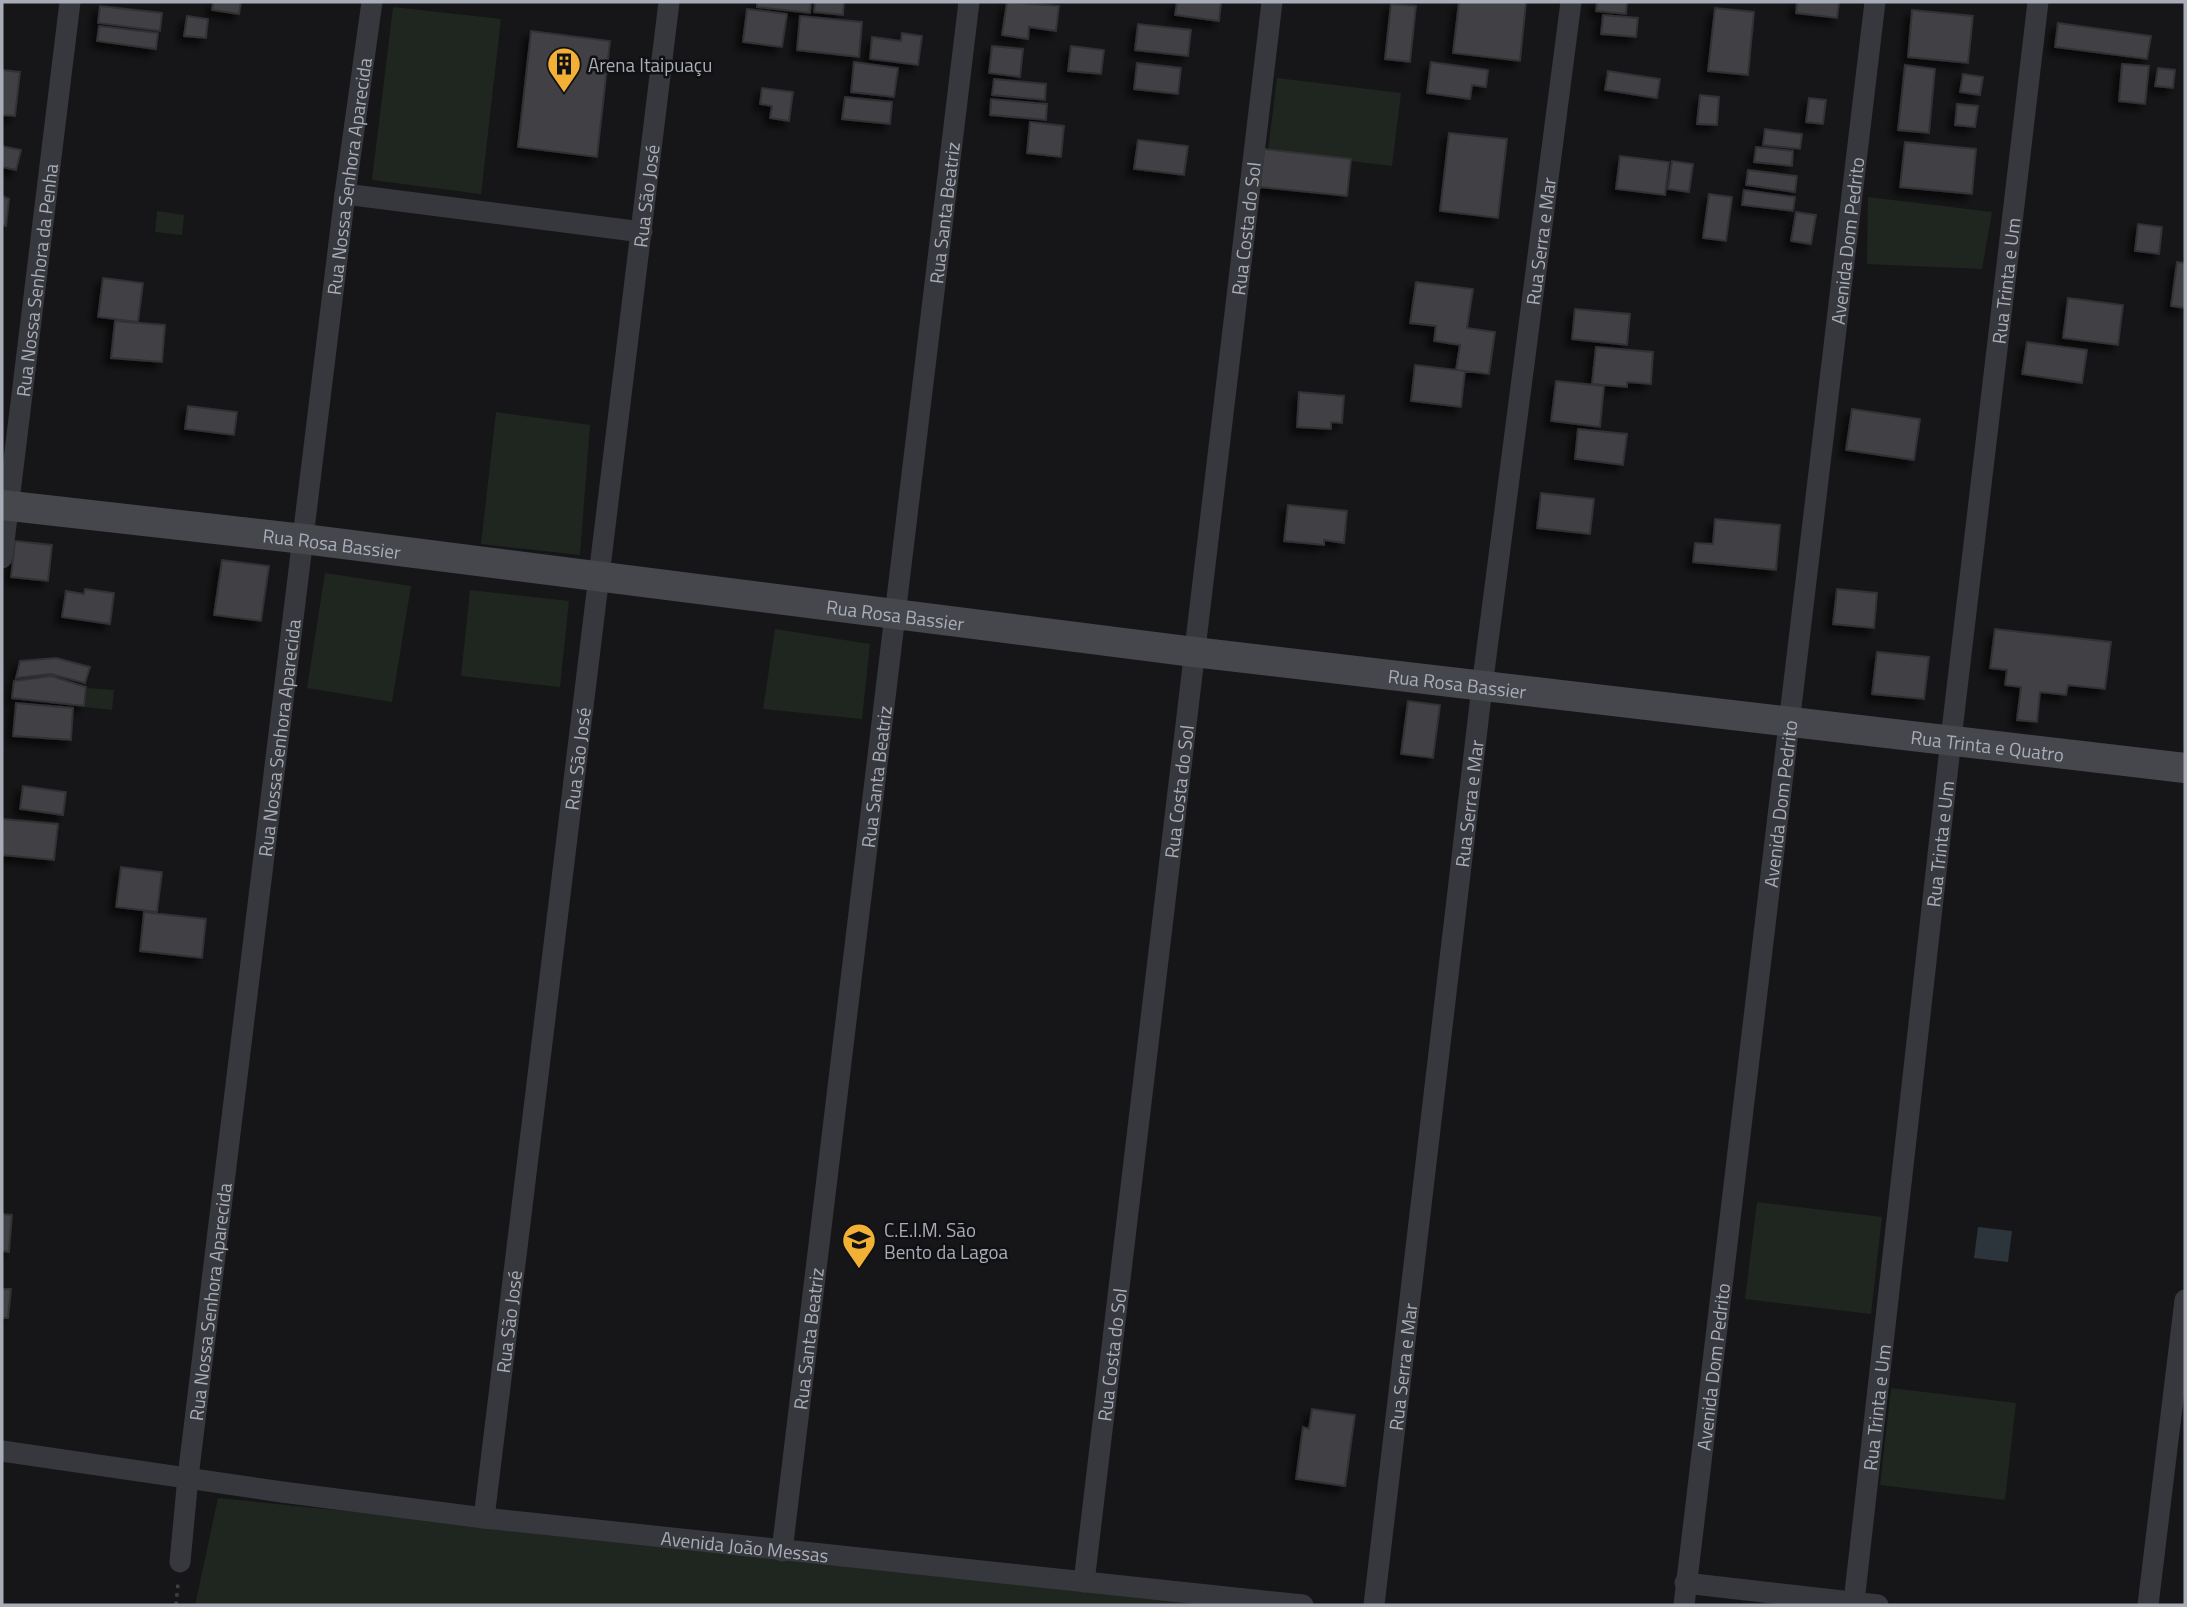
<svg xmlns="http://www.w3.org/2000/svg" width="2187" height="1607" viewBox="0 0 2187 1607" font-family="'Titillium Web',sans-serif">
  <style>
    .green { fill: #1e261f }
    .water { fill: #2c353c }
    .building { fill: #404145; stroke: #303034; stroke-width: 2; filter: url(#shadow) }
    .lines { fill: none; stroke-linecap: round; stroke-linejoin: round }
    .path { stroke: #3d3f44; stroke-width: 3.5; stroke-dasharray: 3.5 5; stroke-linecap: butt }
    .street { stroke: #37383d; stroke-width: 21 }
    .secondary { stroke: #45474d; stroke-width: 30 }
    .labels { text-anchor: middle; dominant-baseline: central; stroke-width: 5; stroke-linejoin: round; paint-order: stroke }
    .poi-label { font-size: 19px; fill: #a8adb8; stroke: #111113; text-anchor: start }
    .street-label { font-size: 19px; fill: #a8adb8; stroke: #111113 }
  </style>
  <defs>
    <filter id="shadow"><feDropShadow dx="-6" dy="6" stdDeviation="3.5" flood-color="#0009"/></filter>
  </defs>
  <rect width="100%" height="100%" fill="#161618"/>
  <path class="green" d="M393,7L501,19L481,194L372,180Z
    M1277,78L1401,93L1392,166L1268,151Z
    M1868,197L1992,212L1982,269L1867,264Z
    M157,211L184,215L182,235L155,232Z
    M496,412L590,425L580,555L481,544Z
    M325,573L411,586L392,702L307,688Z
    M470,590L569,601L560,687L461,676Z
    M775,629L870,644L862,719L763,709Z
    M87,688L114,690L112,710L85,707Z
    M1757,1202L1882,1217L1871,1314L1745,1299Z
    M1891,1388L2016,1403L2005,1500L1880,1485Z
    M218,1498L1275,1605H195Z"/>
  <path class="water" d="M1978,1227L2012,1231L2008,1262L1974,1258Z"/>
  <path class="building" d="M213,2H241L239,14L212,10Z
    M757,2H811L810,13L757,7Z
    M815,2H844L843,15L814,12Z
    M1007,2L1059,6L1056,31L1029,27L1028,39L1002,35Z
    M1177,2H1221L1219,21L1175,15Z
    M1459,2H1526L1520,61L1453,53Z
    M1597,2H1627L1626,14L1596,11Z
    M1797,2H1839L1837,18L1796,13Z
    M1391,4L1416,6L1410,62L1385,59Z
    M100,6L162,13L160,31L98,23Z
    M1715,8L1754,12L1748,75L1708,71Z
    M747,9L787,14L782,47L743,42Z
    M1912,10L1973,16L1968,63L1908,57Z
    M1603,15L1638,18L1636,37L1601,34Z
    M187,16L208,19L206,38L184,36Z
    M800,16L862,22L859,57L797,50Z
    M2058,23L2151,36L2147,59L2055,47Z
    M1138,24L1191,30L1188,56L1135,50Z
    M99,26L158,33L156,49L97,41Z
    M531,31L610,41L597,157L518,147Z
    M902,33L922,36L918,65L870,59L872,37L901,41Z
    M992,46L1023,49L1020,77L989,73Z
    M1071,46L1104,50L1101,74L1068,71Z
    M854,62L898,68L894,97L851,92Z
    M1431,62L1488,70L1486,87L1472,85L1470,99L1427,93Z
    M1137,63L1181,68L1178,94L1134,89Z
    M2122,64L2149,66L2145,104L2119,101Z
    M1905,65L1935,69L1929,133L1898,130Z
    M2158,68L2175,70L2173,88L2155,86Z
    M2,70L20,72L15,116L2,115Z
    M1608,71L1660,79L1657,98L1605,90Z
    M1963,74L1983,77L1980,95L1960,92Z
    M994,79L1046,84L1045,100L992,95Z
    M762,88L793,92L789,121L770,118L772,106L760,104Z
    M1700,95L1719,97L1717,125L1697,124Z
    M845,97L892,102L890,124L842,119Z
    M1809,98L1826,100L1823,124L1806,122Z
    M991,99L1047,104L1046,120L990,115Z
    M1957,104L1978,106L1975,127L1955,125Z
    M1030,122L1064,126L1061,157L1027,153Z
    M1765,129L1802,134L1800,149L1763,145Z
    M1449,133L1507,139L1498,218L1440,211Z
    M1138,140L1188,146L1184,175L1134,169Z
    M1905,142L1976,149L1972,194L1900,187Z
    M2,146L21,150L16,170L2,167Z
    M1756,147L1793,151L1792,166L1754,162Z
    M1264,149L1351,159L1347,196L1260,187Z
    M1620,156L1669,162L1665,195L1616,189Z
    M1672,161L1693,164L1689,192L1668,189Z
    M1748,170L1797,176L1795,192L1746,185Z
    M1744,190L1795,197L1793,211L1742,205Z
    M1709,194L1732,197L1726,241L1703,238Z
    M2,196L9,199L6,226L2,225Z
    M1796,212L1816,215L1811,244L1791,241Z
    M2138,224L2162,227L2159,254L2135,251Z
    M2177,262L2185,263V308L2171,306Z
    M103,278L143,283L138,322L98,317Z
    M1416,282L1473,289L1467,328L1495,332L1489,374L1456,370L1460,345L1434,341L1436,326L1410,323Z
    M2068,298L2123,305L2118,345L2063,338Z
    M1575,309L1630,314L1627,345L1572,339Z
    M115,321L165,325L162,362L111,358Z
    M2027,342L2087,350L2082,383L2022,374Z
    M1596,347L1653,352L1651,384L1627,382V387L1592,384Z
    M1415,365L1465,371L1461,407L1411,401Z
    M1556,381L1604,386L1600,427L1551,421Z
    M1299,392L1344,396L1342,423L1331,422V429L1297,427Z
    M188,406L237,412L234,435L185,429Z
    M1852,409L1920,419L1914,460L1846,450Z
    M1578,429L1627,434L1623,465L1575,459Z
    M1541,493L1594,499L1590,534L1537,528Z
    M1288,505L1347,511L1344,543L1324,540V545L1284,541Z
    M1715,519L1780,525L1776,570L1693,562L1695,543L1713,544Z
    M15,541L52,545L48,581L11,577Z
    M222,560L269,566L261,621L214,615Z
    M85,589L114,593L110,624L62,617L66,591L84,594Z
    M1837,589L1877,593L1874,628L1833,624Z
    M1995,629L2111,642L2105,689L2068,685L2066,695L2040,692L2037,722L2017,720L2021,687L2005,685L2007,670L1990,668Z
    M1877,652L1929,657L1924,699L1872,694Z
    M56,658L90,667L85,683L51,674L16,678L20,661Z
    M51,676L86,687L84,706L12,698L14,681Z
    M1408,701L1440,705L1433,758L1401,754Z
    M16,703L73,708L71,740L13,736Z
    M23,786L66,792L63,815L20,809Z
    M3,819L58,824L54,860L2,855Z
    M121,867L162,872L157,912L116,907Z
    M144,912L206,919L202,958L140,951Z
    M2,1214L12,1215L9,1252L2,1251Z
    M2,1289H11L8,1318H2Z
    M1312,1409L1355,1415L1345,1486L1296,1479L1303,1427L1309,1429Z"/>
  <g class="lines">
    <path class="path" d="M176,1605L178,1583"/>
    <g class="street">
      <path d="M345,194L642,232"/>
      <path id="s1" d="M2,558L70,2"/>
      <path id="s2" d="M2,1451L282,1492L484,1518L1303,1605"/>
      <path id="s3" d="M484,1518L669,2"/>
      <path id="s4" d="M782,1551L969,2"/>
      <path id="s5" d="M180,1562L188,1477L345,194L372,2"/>
      <path id="s6" d="M1084,1582L1272,2"/>
      <path d="M1685,1583L1878,1605"/>
      <path id="s7" d="M1854,1602L1951,739L2038,2"/>
      <path id="s8" d="M1374,1605L1482,687L1571,2"/>
      <path id="s9" d="M1684,1605L1875,2"/>
      <path d="M2148,1605L2185,1300"/>
    </g>
    <path class="secondary" id="s10" d="M2,505L304,539L1194,652L2185,768"/>
  </g>
  <defs>
    <g id="building-pin" transform="scale(1.75)"><path d="M0 17L-7.5 6A9.5 9.5 0 1 1 7.5 6Z" fill="#f2b134" stroke="#111113"/><path d="M-4-6H4V6H1V3H-1V6H-4ZM-2.5-4.3h1.7v1.8h-1.7ZM.8-4.3h1.7v1.8H.8ZM-2.5-1h1.7V.8h-1.7ZM.8-1h1.7V.8H.8Z" fill="#111"/></g>
    <g id="school-pin" transform="scale(1.75)"><path d="M0 17L-7.5 6A9.5 9.5 0 1 1 7.5 6Z" fill="#f2b134" stroke="#111113"/><path d="M0-5L7-2L0 1L-7-2ZM-4 1L0 2.5L4 1V4Q0 6-4 4Z" fill="#111"/></g>
  </defs>
  <g fill-rule="evenodd">
    <use href="#building-pin" x="564" y="64"/>
    <use href="#school-pin" x="859" y="1240"/>
  </g>
  <g class="labels">
    <g class="poi-label">
      <text x="588" y="64">Arena Itaipuaçu</text>
      <text x="884" y="1229">C.E.I.M. São<tspan x="884" dy="22">Bento da Lagoa</tspan></text>
    </g>
    <g class="street-label">
      <text stroke="none"><textPath href="#s5" startOffset="1396">Rua Nossa Senhora Aparecida</textPath></text>
      <text stroke="none"><textPath href="#s3" startOffset="1332">Rua São José</textPath></text>
      <text stroke="none"><textPath href="#s4" startOffset="1348">Rua Santa Beatriz</textPath></text>
      <text stroke="none"><textPath href="#s6" startOffset="1363">Rua Costa do Sol</textPath></text>
      <text stroke="none"><textPath href="#s9" startOffset="1374">Avenida Dom Pedrito</textPath></text>
      <text stroke="none"><textPath href="#s8" startOffset="1374">Rua Serra e Mar</textPath></text>
      <text stroke="none"><textPath href="#s1" startOffset="280">Rua Nossa Senhora da Penha</textPath></text>
      <text stroke="none"><textPath href="#s7" startOffset="1330">Rua Trinta e Um</textPath></text>
      <text stroke="none"><textPath href="#s10" startOffset="332">Rua Rosa Bassier</textPath></text>
      <text stroke="none"><textPath href="#s10" startOffset="900">Rua Rosa Bassier</textPath></text>
      <text stroke="none"><textPath href="#s10" startOffset="1466">Rua Rosa Bassier</textPath></text>
      <text stroke="none"><textPath href="#s5" startOffset="830">Rua Nossa Senhora Aparecida</textPath></text>
      <text stroke="none"><textPath href="#s10" startOffset="2000">Rua Trinta e Quatro</textPath></text>
      <text stroke="none"><textPath href="#s3" startOffset="765">Rua São José</textPath></text>
      <text stroke="none"><textPath href="#s4" startOffset="780">Rua Santa Beatriz</textPath></text>
      <text stroke="none"><textPath href="#s6" startOffset="796">Rua Costa do Sol</textPath></text>
      <text stroke="none"><textPath href="#s8" startOffset="807">Rua Serra e Mar</textPath></text>
      <text stroke="none"><textPath href="#s9" startOffset="807">Avenida Dom Pedrito</textPath></text>
      <text stroke="none"><textPath href="#s7" startOffset="763">Rua Trinta e Um</textPath></text>
      <text stroke="none"><textPath href="#s5" startOffset="262">Rua Nossa Senhora Aparecida</textPath></text>
      <text stroke="none"><textPath href="#s3" startOffset="198">Rua São José</textPath></text>
      <text stroke="none"><textPath href="#s4" startOffset="214">Rua Santa Beatriz</textPath></text>
      <text stroke="none"><textPath href="#s6" startOffset="229">Rua Costa do Sol</textPath></text>
      <text stroke="none"><textPath href="#s8" startOffset="240">Rua Serra e Mar</textPath></text>
      <text stroke="none"><textPath href="#s9" startOffset="240">Avenida Dom Pedrito</textPath></text>
      <text stroke="none"><textPath href="#s7" startOffset="196">Rua Trinta e Um</textPath></text>
      <text stroke="none"><textPath href="#s2" startOffset="749">Avenida João Messas</textPath></text>
    </g>
  </g>
  <rect width="2187" height="1607" fill="none" stroke="#a8adb8" stroke-width="7"/>
</svg>
